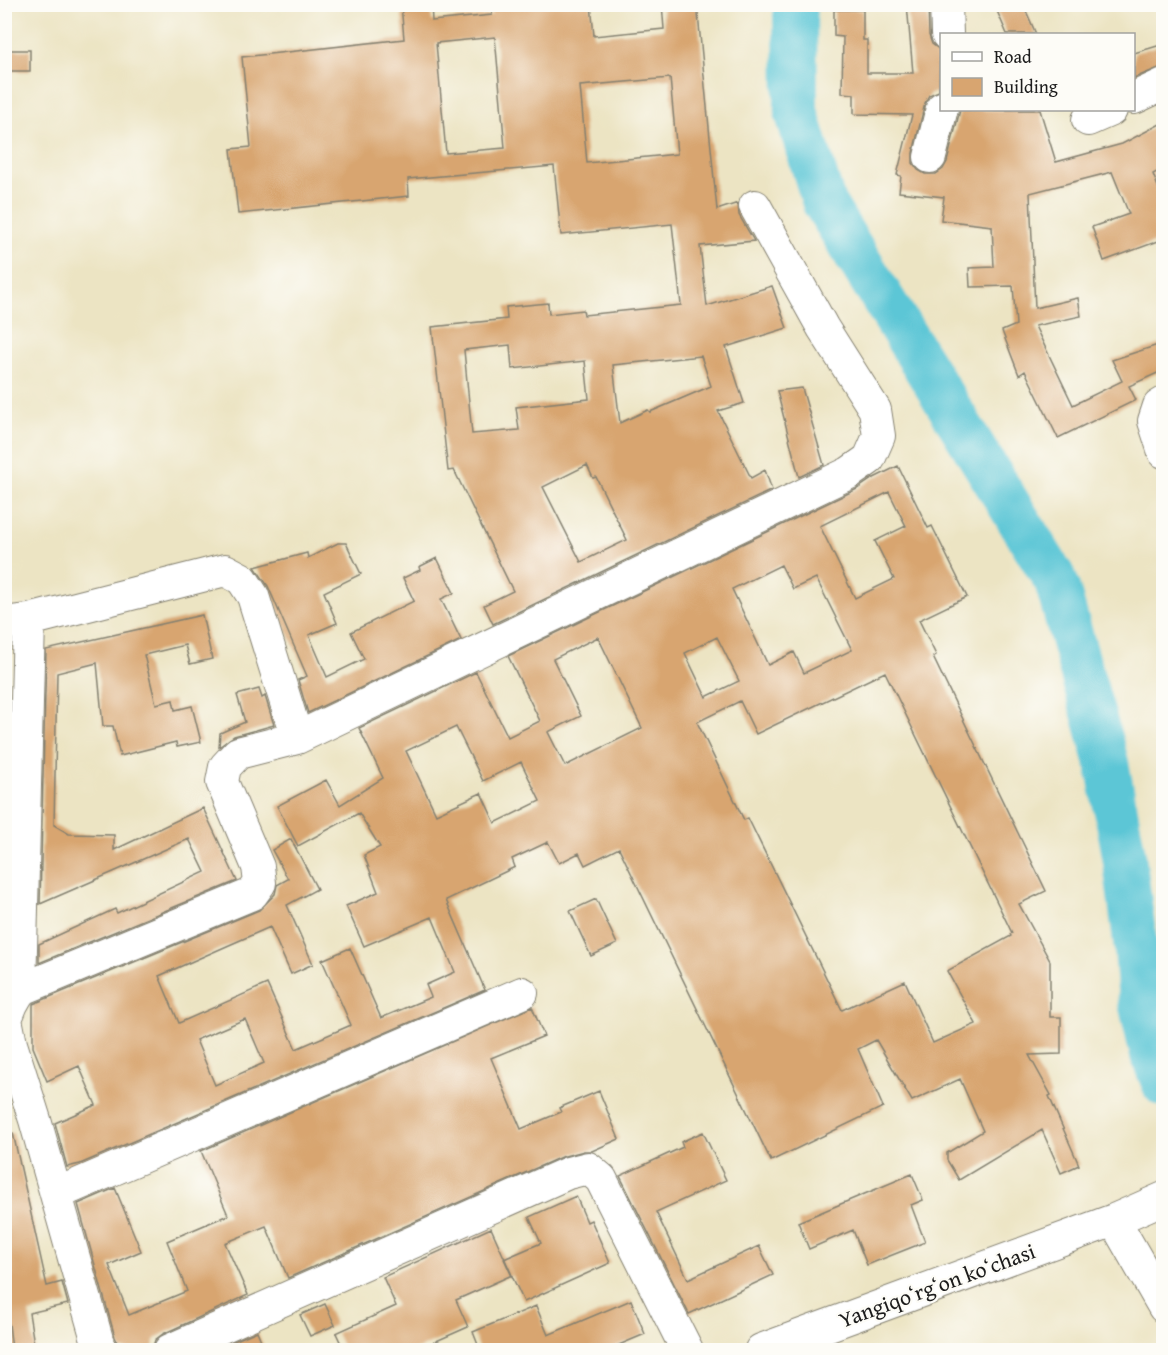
<svg xmlns="http://www.w3.org/2000/svg" width="1168" height="1355" viewBox="0 0 1168 1355" font-family="'Gentium Book Plus',serif">
  <style>
    .lines { fill: none; stroke-linecap: round; stroke-linejoin: round }
    .river { stroke: #5cc6d6; stroke-width: 44 }
    .building { fill: #d8a570; fill-rule: evenodd }
    .minor-casing { stroke: #848070; stroke-width: 34 }
    .minor { stroke: #fff; stroke-width: 32 }
    .labels { text-anchor: middle; dominant-baseline: central; stroke-width: 4.5; stroke-linejoin: round; paint-order: stroke }
    .street-label { font-size: 22px; fill: #1c1c1c; stroke: #fdfcf7 }
  </style>
  <rect width="100%" height="100%" fill="#fdfcf7"/>
  <filter id="ink" filterUnits="userSpaceOnUse"><feTurbulence type="fractalNoise" baseFrequency=".0167" numOctaves="2"/><feDisplacementMap in="SourceGraphic" scale="12" xChannelSelector="R" yChannelSelector="G"/><feConvolveMatrix kernelMatrix="1 2 1 2 8 2 1 2 1" color-interpolation-filters="sRGB"/></filter>
  <filter id="wash" filterUnits="userSpaceOnUse"><feTurbulence type="fractalNoise" baseFrequency=".008" numOctaves="4" result="noise"/><feDisplacementMap in="SourceGraphic" scale="24" xChannelSelector="R" yChannelSelector="G"/><feGaussianBlur stdDeviation="1.35" result="paint"/><feColorMatrix in="noise" values="0 0 0 0 0 0 0 0 0 0 0 0 0 0 0 0 0 1.4 0 .05"/><feComposite in="paint" operator="in"/></filter>
  <g filter="url(#wash)">
    <rect width="100%" height="100%" fill="#ece4c3"/>
    <g class="lines">
      <path class="river" d="M795,4L796,111L824,203L1056,581L1107,763L1124,855L1136,949L1140,1002L1152,1055L1164,1085"/>
    </g>
    <g id="blocks">
      <path class="building" d="M401,4H431L432,21L492,15L491,4H591L594,36L664,29L662,4H697L717,210L738,203L739,215L754,241L700,246L707,306L772,286L787,328L726,347L744,403L718,411L751,478L765,470L772,490L493,624L484,605L513,591L454,470L448,471L432,327L507,319L506,307L548,303L549,314L583,310L584,315L681,305L672,224L561,235L554,166L408,179L409,196L238,214L231,149L251,147L242,57L404,39ZM495,37L505,148L446,153L436,43ZM670,78L677,154L587,163L580,86ZM510,345L512,369L585,361L589,399L516,407L519,430L472,434L464,350ZM701,356L711,386L650,412L648,410L620,423L613,365ZM587,465L593,478L596,477L627,540L581,562L543,487Z
        M907,4H928L929,35L932,44L940,50L939,91L929,95L925,103L913,153V163L918,170L925,174H936L943,169L947,162L960,110H1040L1056,162L1122,144L1164,122V168L1153,174L1164,202V239L1104,261L1092,227L1129,214L1112,172L1030,193L1035,308L1078,298L1081,316L1035,326L1073,405L1122,381L1112,360L1164,343V370L1129,386L1136,400L1058,438L1025,371L1019,375L1002,331L1016,325L1013,286L970,287L969,268L994,267L992,226L941,220L944,197L899,192L901,176L897,175L912,115L854,114V94L842,93L843,37L834,36V10H863V40H867V73H913Z
        M994,4H1023L1036,34H1007Z
        M1164,44V66L1134,78V53Z
        M4,50H30V71H4Z
        M802,388L824,465L799,477L777,391Z
        M898,466L928,528L932,526L967,597L919,620L936,655L933,657L1046,891L1019,904L1050,961V1017H1061V1054L1029,1055L1051,1095L1049,1096L1079,1165L1061,1173L1042,1130L959,1180L947,1160V1153L983,1131L960,1079L912,1101L876,1040L858,1049L883,1107L771,1161L619,848L585,865L579,853L559,863L548,842L512,859L515,867L446,900L485,990L80,1164L67,1167L55,1123L96,1105L79,1066L47,1081L33,1047V1004L259,910L275,894L277,885L288,879L272,850L291,839L317,889L287,905L313,964L291,974L270,927L159,976L179,1023L267,984L296,1049L351,1025L322,960L350,948L381,1018L431,997L426,985L455,972L432,917L364,946L346,906L378,892L364,855L380,847L359,813L298,846L277,806L326,780L340,805L383,778L359,728L476,672L508,737L540,721L508,656L857,489L872,479ZM889,492L906,526L875,541L894,579L855,598L820,526ZM781,565L793,589L816,578L852,650L804,673L794,652L768,665L732,589ZM598,637L642,728L565,766L548,732L581,716L553,659ZM717,637L739,681L706,697L685,653ZM885,672L1012,933L1010,934L1011,936L947,971L976,1024L933,1043L905,981L842,1010L748,818L744,820L697,722L740,701L756,734ZM456,727L483,781L521,762L540,801L495,823L481,793L436,814L406,751ZM245,1019L264,1063L215,1085L196,1040Z
        M338,543H346L361,574L324,592L337,623L309,635L327,677L364,659L351,632L414,601L403,578L420,570L419,567L437,558L454,593L441,599L461,640L308,713L298,680L307,676L268,586L255,567L307,553L308,558Z
        M202,615L212,659L190,664L185,645L144,655L156,704L173,700L175,710L192,706L201,742L177,747L176,742L120,756L113,726H103L97,663L57,673L54,825L69,834L114,835V850L203,808L237,881L39,963V944L115,909L117,913L205,872L189,839L40,904L46,650Z
        M259,689L262,698L265,696L274,725L234,736L219,747L220,733L245,722L237,695Z
        M596,899L617,944L591,956L570,911Z
        M532,1007L544,1036L491,1058L521,1129L561,1112L559,1108L599,1091L619,1139L592,1151H584L561,1157L288,1278L266,1226L225,1243L248,1295L163,1334L155,1340L152,1350H121L115,1337L78,1204L115,1188L141,1251L109,1265L129,1315L187,1291L167,1241L228,1215L201,1151Z
        M703,1132L726,1180L656,1212L688,1279L759,1246L773,1275L689,1314L620,1176L683,1147L681,1142Z
        M13,1133L47,1286L62,1282L68,1304L29,1313L35,1350H12L9,1324L4,1325V1134Z
        M912,1174L923,1200L911,1205L925,1242L867,1265L853,1230L809,1249L798,1222Z
        M576,1196L587,1222L591,1220L610,1263L524,1302L504,1259L541,1243L529,1217Z
        M491,1228L512,1275L456,1300L468,1327L416,1350H344L336,1333L396,1306L383,1277Z
        M631,1300L645,1334L607,1350H480L473,1332L536,1306L548,1335Z
        M325,1304L335,1325L310,1336L300,1315Z
        M257,1331L265,1350H213Z"/>
    </g>
  </g>
  <g filter="url(#ink)">
    <use href="#blocks" fill-opacity="0" stroke="#848070" stroke-width="1.5"/>
    <g class="lines">
      <g class="minor-casing">
        <path id="minor" d="M946,4L947,34
          M1134,98L1164,84
          M1088,120L1111,110
          M930,157L942,108
          M1164,403L1159,406L1154,421L1164,452
          M4,623L29,620L225,570L242,579L253,596L297,738
          M20,990L29,620
          M56,1194L522,993
          M1114,1220L1164,1307
          M100,1350L35,1120L11,1044L6,1019L12,1004L20,990L252,894L260,883L258,867L222,782L225,767L238,753L297,738L849,473L869,459L879,436L875,410L823,328L755,206
          M170,1350L568,1173L588,1168L601,1179L687,1350
          M761,1350L1114,1220L1164,1198"/>
      </g>
      <use href="#minor" class="minor"/>
    </g>
  </g>
  <g class="labels">
    <g class="street-label">
      <text transform="translate(937 1285) rotate(-20)">Yangiqoʻrgʻon koʻchasi</text>
    </g>
  </g>
  <rect width="1168" height="1355" fill="none" stroke="#fdfcf7" stroke-width="24"/>
  <rect x="940" y="33" width="195" height="78" fill="#fdfcf7" stroke="#a3a29f" stroke-width="1.5"/>
  <rect x="952" y="52" width="30" height="9" fill="#ffffff" stroke="#a3a29f" stroke-width="1.5"/>
  <text x="994" y="63" font-size="18" fill="#1c1c1c">Road</text>
  <rect x="952" y="78" width="30" height="18" fill="#d8a570" stroke="#a3a29f" stroke-width="1.5"/>
  <text x="994" y="93" font-size="18" fill="#1c1c1c">Building</text>
</svg>
